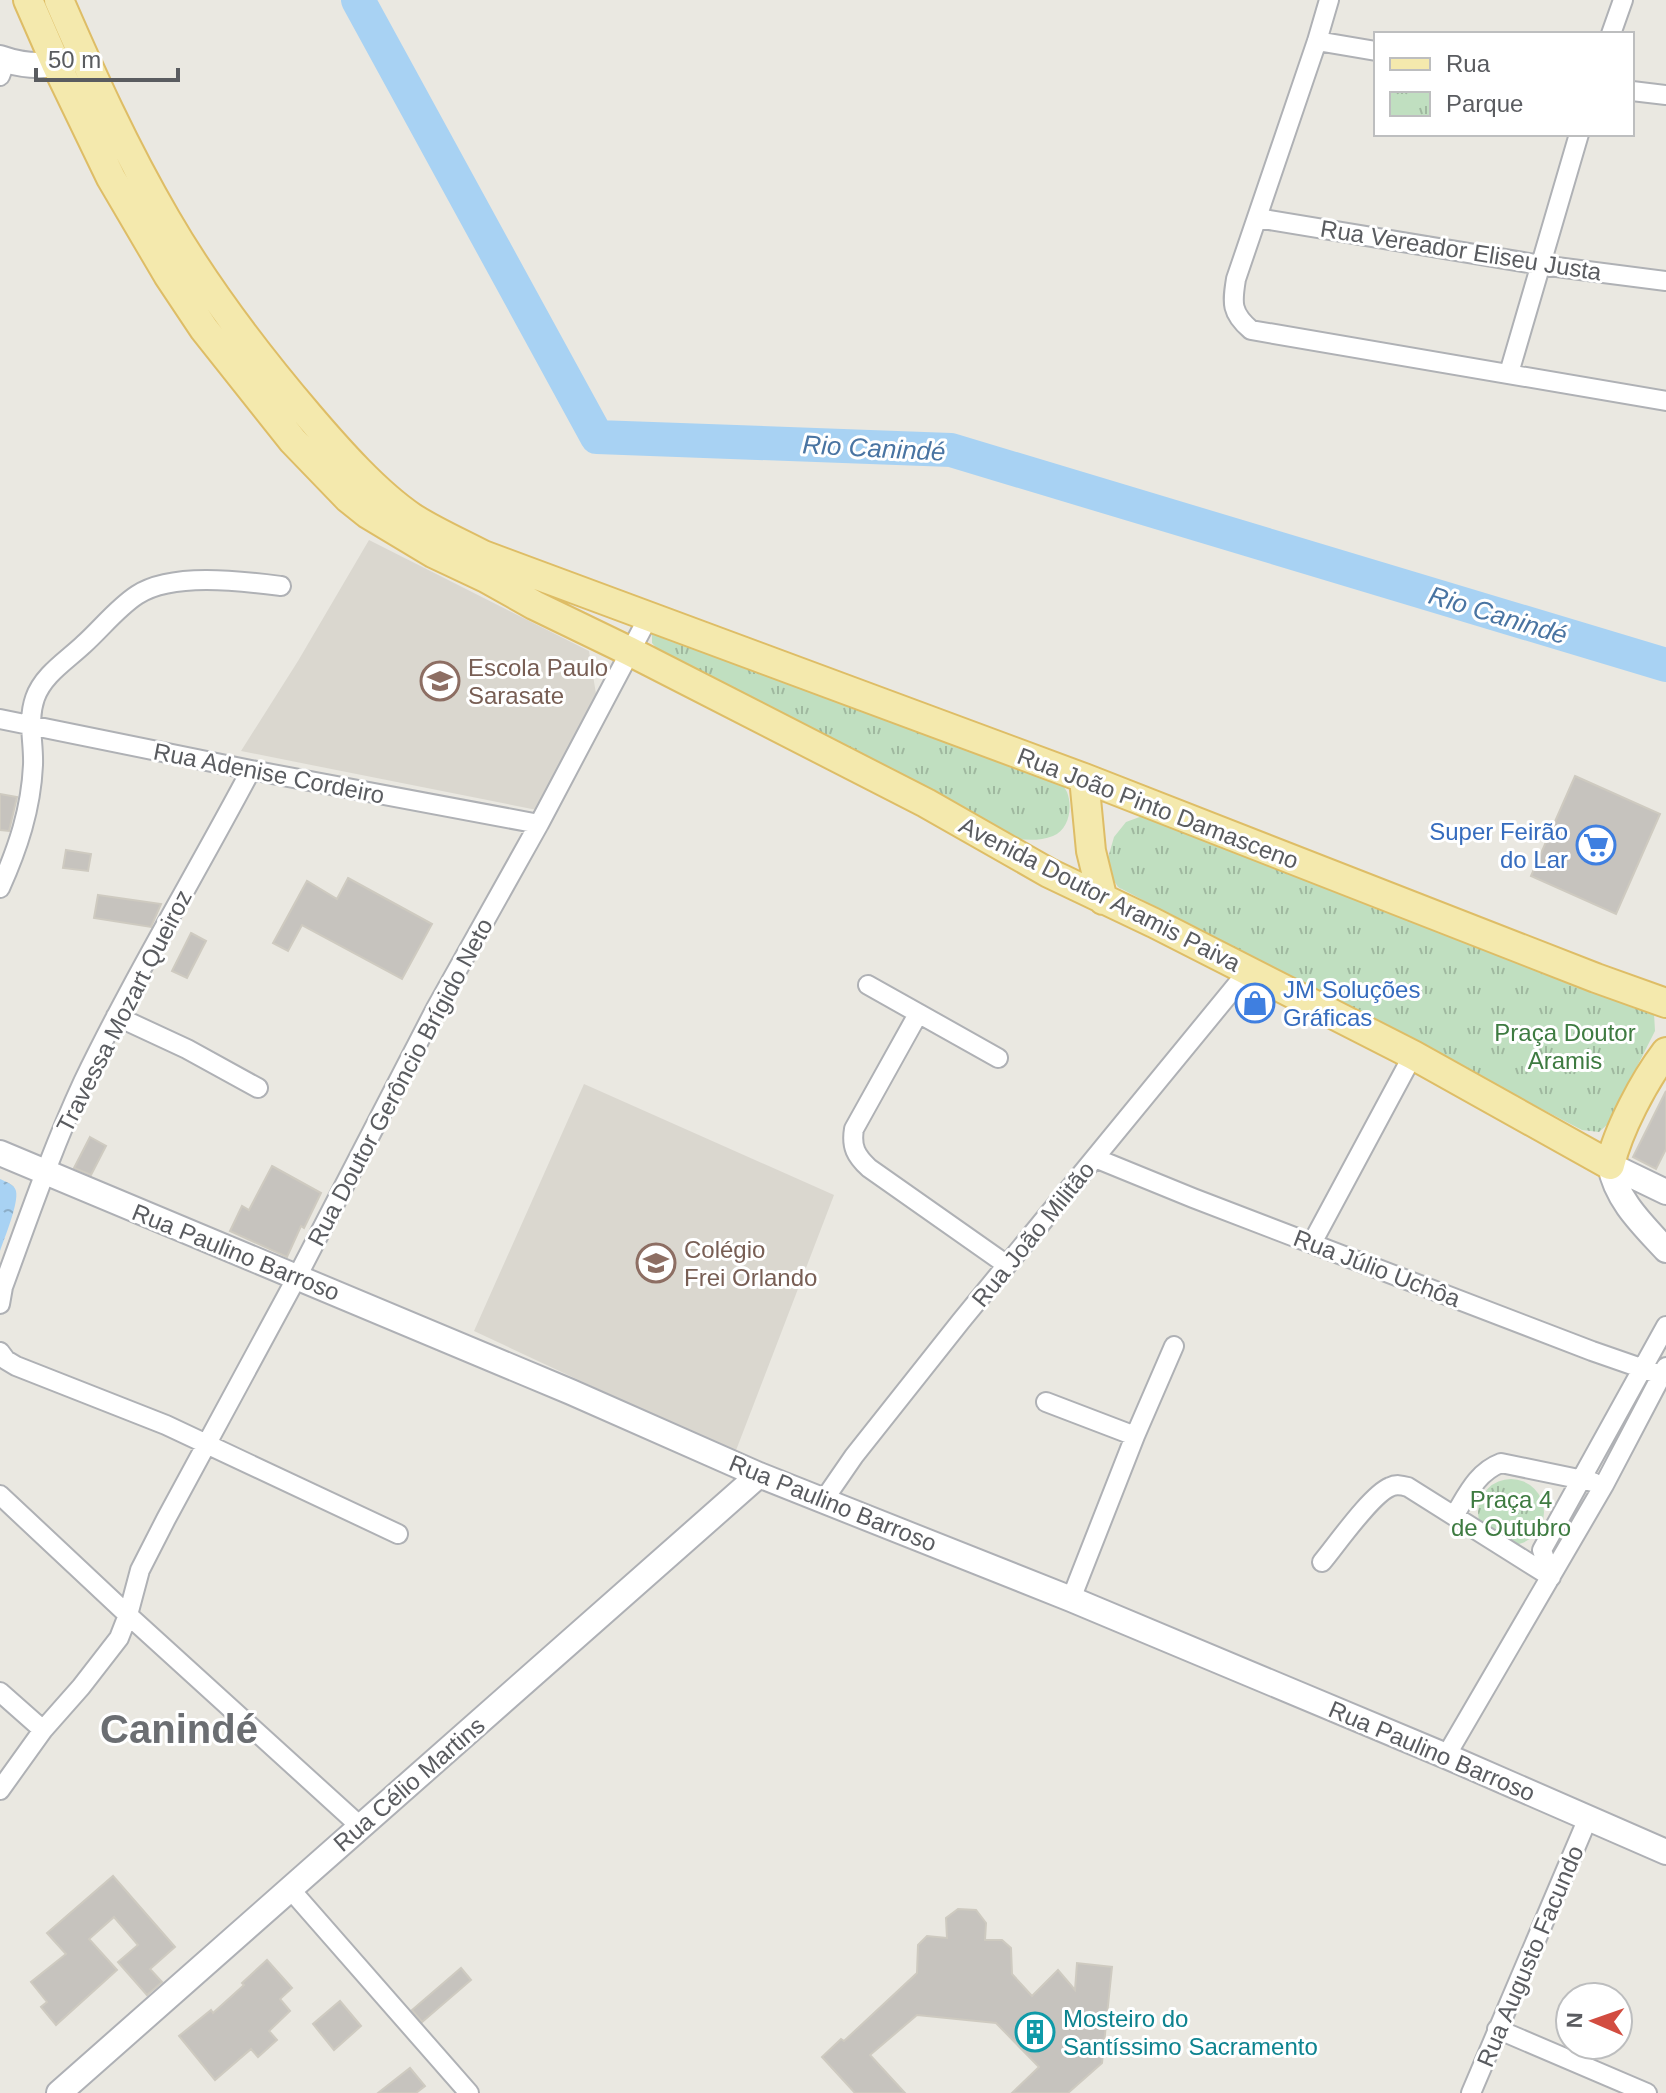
<svg xmlns="http://www.w3.org/2000/svg" width="1666" height="2093" viewBox="0 0 1666 2093" font-family="Helvetica,sans-serif">
  <style>
    .education { fill: #dad7cf }
    .park { fill: url(#park-tufts) }
    .water { fill: url(#water-ripples) }
    .lines { fill: none; stroke-linecap: round; stroke-linejoin: round }
    .river { stroke: #a8d2f3; stroke-width: 34 }
    .building { fill: #c6c3be; stroke: #cecac0; stroke-width: 2 }
    .street-casing { stroke: #afb1b5; stroke-width: 22 }
    .secondary-casing { stroke: #aeb0b5; stroke-width: 28 }
    .primary-casing { stroke: #debd66; stroke-width: 32 }
    .street { stroke: #fff; stroke-width: 18 }
    .secondary { stroke: #fff; stroke-width: 24 }
    .primary { stroke: #f4e9ad; stroke-width: 28 }
    .labels { text-anchor: middle; dominant-baseline: central; stroke-width: 6; stroke-linejoin: round; paint-order: stroke }
    .street-label { font-size: 24px; fill: #5a5c60; stroke: #fff }
    .education-label { font-size: 24px; fill: #785e54; stroke: #fff; text-anchor: start }
    .shop-label { font-size: 24px; fill: #366cbe; stroke: #fff; text-anchor: end }
    .park-label { font-size: 24px; fill: #3e7b41; stroke: #fff }
    .culture-label { font-size: 24px; fill: #0d838f; stroke: #fff; text-anchor: start }
    .water-label { font-size: 26px; font-style: italic; fill: #4974a2; stroke: #fff }
    .town-label { font-size: 40px; font-weight: bold; fill: #6b6e72; stroke: #fff }
  </style>
  <defs>
    <pattern id="park-tufts" width="24" height="20" patternUnits="userSpaceOnUse" patternTransform="scale(2)"><rect width="24" height="20" fill="#c0dfc0"/><path d="M3 7l-1-3M5 7V3M7 7l1-3M15 17l-1-3M17 17v-4M19 17l1-3" fill="none" stroke="#9fb89f"/></pattern>
    <pattern id="water-ripples" width="26" height="14" patternUnits="userSpaceOnUse" patternTransform="scale(2)"><rect width="26" height="14" fill="#a8d2f3"/><path d="M2 4q2-2 4 0t4 0M15 11q2-2 4 0t4 0" fill="none" stroke="#8caec8"/></pattern>
  </defs>
  <rect width="100%" height="100%" fill="#eae8e1"/>
  <path class="education" d="M369,540L589,651L597,700L537,810L241,751L298,661Z
    M584,1084L834,1195L735,1453L474,1331Z"/>
  <path class="park" d="M664,633L1054,778C1059,782 1065,787 1067,792C1073,807 1069,830 1053,836C1041,841 1028,840 1015,839L658,650L652,643V634Z
    M1145,815L1654,1013L1655,1031L1608,1124L1599,1132L1582,1130L1118,887L1109,873L1108,858L1114,837L1126,822Z
    M1478 1512a33 33 0 1 1 66 0a33 33 0 1 1-66 0Z"/>
  <path class="water" d="M0,1179C6,1182 14,1184 16,1191C19,1203 4,1239 0,1251Z"/>
  <g class="lines">
    <path class="river" d="M358,0L597,437L951,450L1666,665"/>
  </g>
  <path class="building" d="M1575,776L1660,814L1616,914L1531,876Z
    M0,794L17,797L9,831L0,830Z
    M66,850L91,854L88,871L63,868Z
    M348,878L432,924L402,979L302,925L288,951L273,943L307,881L337,899Z
    M98,895L161,904L151,927L94,918Z
    M191,933L206,941L187,978L172,971Z
    M1666,1091V1149L1656,1169L1633,1157Z
    M90,1137L106,1146L91,1175L74,1168Z
    M272,1166L321,1193L304,1228L301,1226L287,1257L230,1231L242,1206L249,1210Z
    M113,1876L175,1947L150,1969L162,1982L147,1995L118,1962L138,1945L114,1917L89,1939L117,1970L56,2025L41,2007L47,2002L31,1982L66,1954L47,1933Z
    M958,1909L976,1910L986,1923L985,1940H1002L1011,1948L1012,1974L1032,1996L1058,1970L1075,1990L1077,1963L1112,1967L1102,2063L1068,2093H1012L1039,2067L996,2023L917,2015L870,2055L905,2093H855L822,2057L841,2039L844,2041L917,1973L918,1945L927,1936L947,1938L946,1918Z
    M267,1960L292,1988L280,1999L290,2011L269,2031L277,2040L258,2057L251,2049L215,2080L179,2036L211,2010L213,2013L244,1985L242,1983Z
    M461,1968L471,1980L422,2022L412,2010Z
    M340,2001L361,2026L334,2050L313,2024Z
    M410,2068L425,2086L416,2093H378Z"/>
  <g class="lines">
    <g class="street-casing">
      <path id="street" d="M1329,0L1317,41L1236,279C1232,303 1231,313 1251,330L1666,401
        M1611,34L1623,0
        M1317,41L1376,51
        M0,76L6,60
        M1632,91L1666,95
        M1257,218L1541,265L1666,281
        M1509,373L1579,134
        M0,719L251,770L539,824
        M0,888C18,848 31,809 33,765C34,743 27,721 35,698C43,675 66,661 83,645C101,629 117,608 137,595C172,572 241,581 281,586
        M868,985L998,1058
        M918,1014L854,1129C851,1147 856,1156 869,1168L1007,1265
        M116,1016L187,1049L258,1088
        M1095,1158L1193,1198L1592,1351L1661,1375
        M1312,1243L1413,1055
        M0,1304L3,1287C28,1219 52,1149 83,1082C134,976 196,874 251,770
        M0,1352L6,1360L16,1366L166,1425L398,1534
        M1046,1402L1135,1436
        M0,1495L128,1615L360,1826
        M823,1501L854,1456L961,1321L1248,971
        M1454,1516C1467,1495 1477,1472 1501,1463L1593,1482
        M1322,1562C1337,1544 1371,1495 1390,1487C1396,1484 1401,1485 1408,1487L1551,1577
        M1551,1577L1542,1550L1666,1326
        M1071,1599L1135,1436L1174,1346
        M0,1692L43,1730
        M1446,1756L1604,1485L1666,1367
        M0,1790L43,1730L81,1687L119,1638L128,1615L140,1570L166,1519L297,1277L436,1008L539,824L649,616
        M291,1890L469,2093
        M1497,2029L1647,2093
        M1471,2093L1588,1818"/>
    </g>
    <g class="secondary-casing">
      <path id="secondary" d="M0,58C23,66 49,68 72,59
        M0,1153L571,1392L759,1475L1071,1599L1446,1756L1666,1852
        M1610,1165C1616,1200 1643,1225 1666,1250
        M1610,1165L1666,1192
        M59,2093L759,1475"/>
    </g>
    <g class="primary-casing">
      <path id="primary" d="M28,0L56,64L111,178L168,275L204,329L293,441L348,498L368,514L433,553L486,578L534,605L629,651L926,803L1049,873L1154,923L1413,1055L1610,1165C1618,1130 1644,1081 1666,1052
        M59,0C91,74 125,149 166,219C206,288 257,355 309,416C338,450 376,493 413,518C435,532 460,543 483,555L1084,778L1596,978L1666,1003
        M1084,778L1091,851L1103,900"/>
    </g>
    <use href="#street" class="street"/>
    <use href="#secondary" class="secondary"/>
    <use href="#primary" class="primary"/>
  </g>
  <defs>
    <g id="school-ring" transform="scale(2)"><circle r="9.5" fill="#fff" stroke="#8d6e63" stroke-width="1.5"/><path d="M0-5L7-2L0 1L-7-2ZM-4 1L0 2.5L4 1V4Q0 6-4 4Z" fill="#8d6e63"/></g>
    <g id="supermarket-ring" transform="scale(2)"><circle r="9.5" fill="#fff" stroke="#3f7fe0" stroke-width="1.5"/><path d="M-6-5.5h2.5l.6 2H6L4.5 2H-2.5L-4.4-4H-6ZM-1.5 3.2a1.3 1.3 0 1 0 .1 0ZM3 3.2a1.3 1.3 0 1 0 .1 0Z" fill="#3f7fe0"/></g>
    <g id="shop-ring" transform="scale(2)"><circle r="9.5" fill="#fff" stroke="#3f7fe0" stroke-width="1.5"/><path d="M-5-2.5h2.3a2.7 3.5 0 0 1 5.4 0H5L5.5 6h-11ZM-1.5-2.5h3a1.5 2.3 0 0 0-3 0Z" fill="#3f7fe0"/></g>
    <g id="building-ring" transform="scale(2)"><circle r="9.5" fill="#fff" stroke="#0f9aa8" stroke-width="1.5"/><path d="M-4-6H4V6H1V3H-1V6H-4ZM-2.5-4.3h1.7v1.8h-1.7ZM.8-4.3h1.7v1.8H.8ZM-2.5-1h1.7V.8h-1.7ZM.8-1h1.7V.8H.8Z" fill="#0f9aa8"/></g>
  </defs>
  <g fill-rule="evenodd">
    <use href="#school-ring" x="440" y="681"/>
    <use href="#supermarket-ring" x="1596" y="845"/>
    <use href="#shop-ring" x="1255" y="1003"/>
    <use href="#school-ring" x="656" y="1263"/>
    <use href="#building-ring" x="1035" y="2032"/>
  </g>
  <g class="labels">
    <g class="street-label">
      <text transform="translate(1461 250) rotate(9)">Rua Vereador Eliseu Justa</text>
      <text transform="translate(269 773) rotate(11)">Rua Adenise Cordeiro</text>
      <text transform="translate(1158 808) rotate(21)">Rua João Pinto Damasceno</text>
      <text transform="translate(1100 894) rotate(27)">Avenida Doutor Aramis Paiva</text>
      <text transform="translate(124 1011) rotate(-63)">Travessa Mozart Queiroz</text>
      <text transform="translate(400 1082) rotate(-62)">Rua Doutor Gerôncio Brígido Neto</text>
      <text transform="translate(1033 1234) rotate(-51)">Rua João Militão</text>
      <text transform="translate(236 1252) rotate(22)">Rua Paulino Barroso</text>
      <text transform="translate(1377 1268) rotate(21)">Rua Júlio Uchôa</text>
      <text transform="translate(833 1503) rotate(22)">Rua Paulino Barroso</text>
      <text transform="translate(1432 1751) rotate(23)">Rua Paulino Barroso</text>
      <text transform="translate(409 1784) rotate(-41)">Rua Célio Martins</text>
      <text transform="translate(1530 1956) rotate(-67)">Rua Augusto Facundo</text>
    </g>
    <g class="education-label">
      <text x="468" y="667">Escola Paulo<tspan x="468" dy="28">Sarasate</tspan></text>
      <text x="684" y="1249">Colégio<tspan x="684" dy="28">Frei Orlando</tspan></text>
    </g>
    <g class="shop-label">
      <text x="1568" y="831">Super Feirão<tspan x="1568" dy="28">do Lar</tspan></text>
      <text x="1283" y="989" text-anchor="start">JM Soluções<tspan x="1283" dy="28">Gráficas</tspan></text>
    </g>
    <g class="park-label">
      <text x="1565" y="1032">Praça Doutor<tspan x="1565" dy="28">Aramis</tspan></text>
      <text x="1511" y="1499">Praça 4<tspan x="1511" dy="28">de Outubro</tspan></text>
    </g>
    <g class="culture-label">
      <text x="1063" y="2018">Mosteiro do<tspan x="1063" dy="28">Santíssimo Sacramento</tspan></text>
    </g>
    <g class="water-label">
      <text transform="translate(874 448) rotate(3)">Rio Canindé</text>
      <text transform="translate(1498 615) rotate(17)">Rio Canindé</text>
    </g>
    <g class="town-label">
      <text x="179" y="1729">Canindé</text>
    </g>
  </g>
  <rect x="1374" y="32" width="260" height="104" fill="#ffffff" stroke="#bdbebf" stroke-width="2"/>
  <rect x="1390" y="58" width="40" height="12" fill="#f4e9ad" stroke="#bdbebf" stroke-width="2"/>
  <text x="1446" y="72" font-size="24" fill="#5a5c60">Rua</text>
  <rect x="1390" y="92" width="40" height="24" fill="url(#park-tufts)" stroke="#bdbebf" stroke-width="2"/>
  <text x="1446" y="112" font-size="24" fill="#5a5c60">Parque</text>
  <g transform="translate(1594 2021) rotate(272)"><circle r="38" fill="#ffffff" stroke="#bdbebf" stroke-width="2"/>
  <path d="M0-6L14 30L0 20L-14 30Z" fill="#d24c40"/>
  <text y="-12" font-size="22" font-weight="bold" text-anchor="middle" fill="#5a5c60">N</text>
  </g>
  <path d="M36 68v12h142v-12" fill="none" stroke="#5a5c60" stroke-width="4"/>
  <text x="48" y="68" font-size="24" fill="#5a5c60" stroke="#ffffff" stroke-width="6" paint-order="stroke">50 m</text>
</svg>
